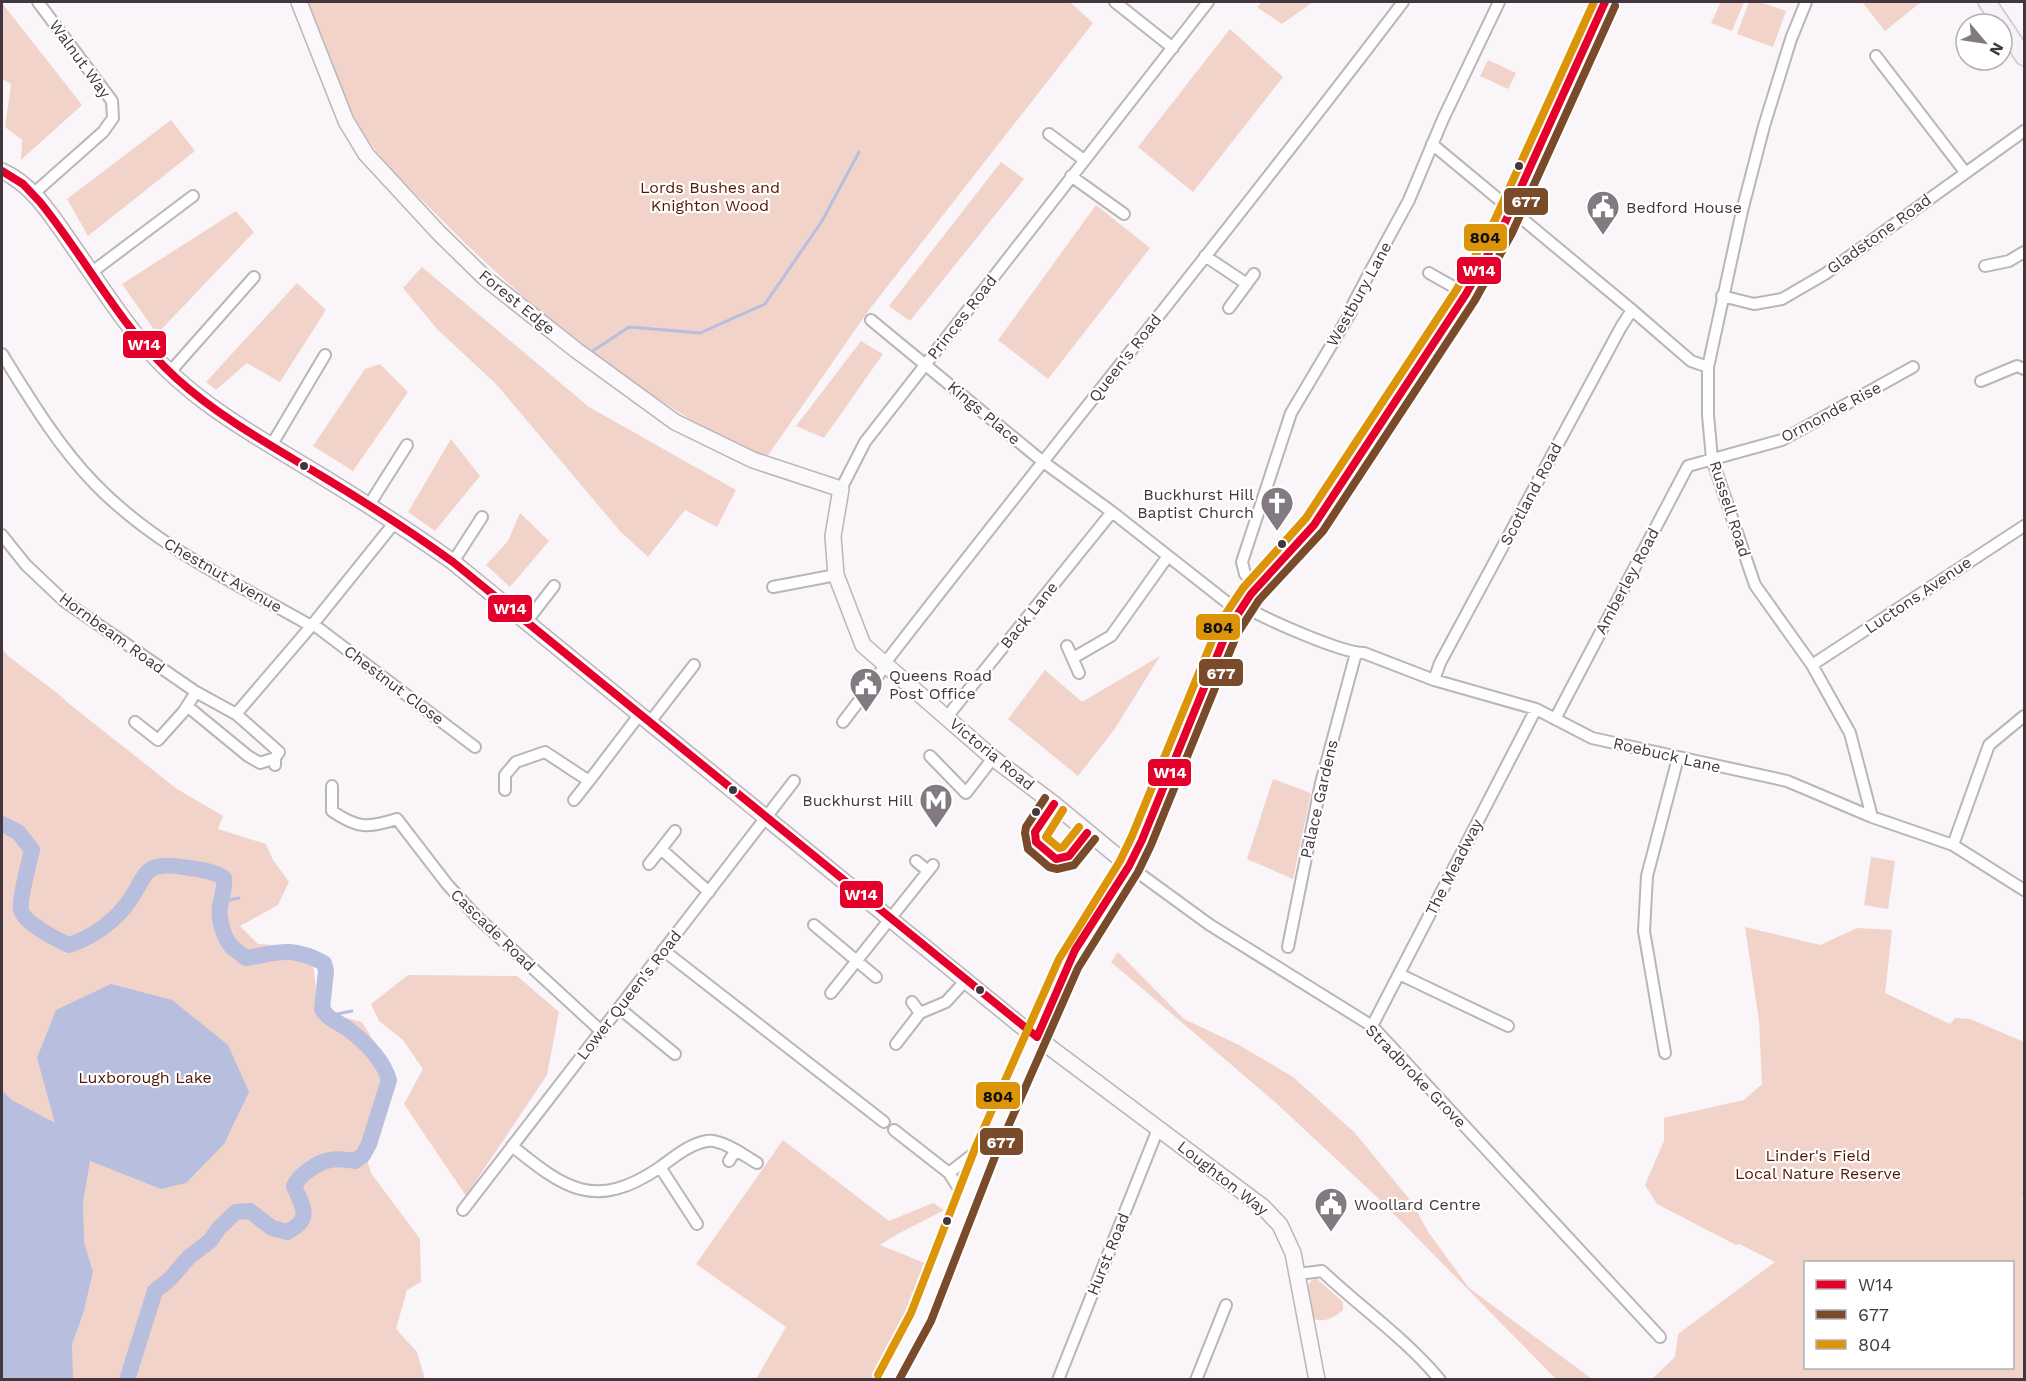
<svg xmlns="http://www.w3.org/2000/svg" width="2026" height="1381" viewBox="0 0 2026 1381" font-family="'Work Sans',sans-serif">
  <style>
    .green { fill: #f1d3ca; fill-rule: evenodd }
    .water { fill: #b8bedd }
    .lines { fill: none; stroke-linecap: round; stroke-linejoin: round }
    .stream { stroke: #b8bedd; stroke-width: 3 }
    .river { stroke: #b8bedd; stroke-width: 16 }
    .street-casing { stroke: #bbb4b8; stroke-width: 14 }
    .secondary-casing { stroke: #bbb4b8; stroke-width: 18 }
    .primary-casing { stroke: #d4cfd2; stroke-width: 20 }
    .street { stroke: #fefefe; stroke-width: 10 }
    .secondary { stroke: #faf8fb; stroke-width: 15 }
    .primary { stroke: #f6f2f8; stroke-width: 16 }
    .bus-1-casing { stroke: #fff; stroke-width: 12 }
    .bus-2-casing { stroke: #fff; stroke-width: 12 }
    .bus-3-casing { stroke: #fff; stroke-width: 12 }
    .bus-1 { stroke: #e4002b; stroke-width: 8 }
    .bus-2 { stroke: #7a4b2a; stroke-width: 8 }
    .bus-3 { stroke: #dc9509; stroke-width: 8 }
    .bus-dot { fill: #42373f; stroke: #fff; stroke-width: 2 }
    .labels { text-anchor: middle; dominant-baseline: central; stroke-width: 4.5; stroke-linejoin: round; paint-order: stroke }
    .street-label { font-size: 16px; fill: #42373f; stroke: #fff }
    .park-label { font-size: 16px; fill: #521700; stroke: #fff }
    .poi-label { font-size: 16px; fill: #42373f; stroke: #fff; text-anchor: start }
    .line-badge { stroke: #fff; stroke-width: 2 }
    .badge-label { font-size: 16px; text-anchor: middle; font-weight: bold; fill: #fff }
    .pale-badge-label { font-size: 16px; text-anchor: middle; font-weight: bold; fill: #111 }
  </style>
  <rect width="100%" height="100%" fill="#faf5f8"/>
  <path class="green" d="M308,2H1070L1093,23L869,310L766,458C736,443 705,429 677,411C589,355 508,288 435,213C406,184 375,156 356,120C336,83 323,41 308,2Z
    M1262,2H1313L1282,24L1257,7Z
    M1721,2H1744L1732,31L1711,23Z
    M1749,2H1760L1786,11L1773,47L1737,34Z
    M1862,2H1921L1885,31Z
    M2,3L82,105L21,160L22,140L5,127L11,84L2,79Z
    M1230,29L1283,77L1193,192L1138,147Z
    M1488,60L1516,73L1508,89L1480,76Z
    M171,120L195,151L88,236L67,199Z
    M1001,162L1024,179L910,321L889,306Z
    M1096,205L1150,248L1048,379L998,340Z
    M236,211L254,232L157,334L122,284Z
    M422,267L589,407L736,490L717,527L685,510L648,557L620,531L496,384L437,329L403,288Z
    M297,283L326,310L280,382L247,363L216,390L206,382Z
    M861,341L883,354L824,438L796,426Z
    M380,364L408,392L353,471L313,446L365,369Z
    M451,439L480,476L435,531L408,512Z
    M520,513L549,541L510,587L486,565L508,541Z
    M2,649L8,656L61,696L68,703L177,789L223,816L218,829L266,844L273,860L289,882L278,905L240,926L258,944L311,948L317,996L330,1014L362,1022L378,1048L386,1080L362,1142L371,1173L420,1239L421,1282L407,1290L396,1329L417,1352L425,1379H2Z
    M1160,656L1114,730L1078,776L1008,719L1045,670L1082,702Z
    M1273,779L1311,793L1293,879L1247,859Z
    M1871,857L1895,861L1888,909L1864,905Z
    M1745,927L1820,945L1857,928L1892,930L1885,993L1950,1024L1955,1018L1970,1019L2024,1042V1197L2021,1199L2024,1200V1379H1652L1675,1357L1678,1334L1775,1262L1739,1244L1736,1245L1657,1204L1645,1185L1664,1141V1118L1744,1100L1762,1084L1759,1021ZM1806,1262H2012V1368H1806Z
    M1118,952L1184,1019L1239,1045L1293,1077L1355,1133L1411,1201L1429,1233L1469,1288L1592,1379H1556L1379,1199L1275,1102L1111,962Z
    M408,975L517,976L559,1012L547,1075L466,1196L404,1104L423,1069L403,1040L379,1021L371,1004Z
    M783,1140L889,1221L933,1203L944,1210C923,1222 900,1231 880,1245L932,1266L898,1348L880,1379H756L786,1327L696,1264Z
    M1316,1278L1343,1302V1310C1335,1317 1321,1325 1312,1317L1308,1286L1311,1281Z"/>
  <path class="water" d="M111,984L172,1000L228,1045L249,1092L224,1144L186,1183L161,1189L90,1161L83,1202L84,1242L93,1272L83,1314L72,1344L73,1379H2V1091L12,1100L55,1123L37,1058L56,1010Z"/>
  <g class="lines">
    <path class="stream" d="M588,354L629,327L700,333L765,304L822,221L859,152
      M220,902L239,898
      M327,1016L352,1011"/>
    <path class="river" d="M2,824L18,832L32,850C29,863 19,899 21,910C24,923 56,939 69,945C90,938 108,926 123,909C149,879 137,858 189,868C202,870 214,871 224,878C225,888 223,892 221,901C217,914 222,935 231,946C235,950 241,954 246,958C280,952 291,946 324,963L326,971L322,1009C330,1021 337,1021 348,1029C365,1042 383,1059 389,1080L369,1144L363,1155L355,1161C347,1160 337,1158 330,1160C318,1162 299,1175 294,1186C303,1208 313,1219 287,1232L272,1228L250,1211L236,1212L219,1228L210,1241L189,1257L170,1279L155,1291L127,1380"/>
    <g class="street-casing">
      <path id="street" d="M1115,2L1173,48
        M1806,2L1791,39L1764,126L1742,211L1708,367V415L1712,459L1755,585L1812,665L1850,733L1872,817
        M1876,56L1965,172
        M1049,134L1084,160
        M1432,144L1632,310L1691,361L1708,367
        M1071,176L1124,214
        M33,194L103,132L113,118L112,101L38,2
        M1205,256L1247,284
        M1985,266L2009,261L2024,252
        M92,272L193,196
        M1429,273L1466,294
        M1722,296L1754,304L1782,299L1825,274L2024,131
        M1229,308L1254,274
        M871,320L1042,461L1112,512L1238,611
        M2,354C30,399 58,446 95,484C156,547 236,583 311,626
        M170,372L254,277
        M1981,381L2017,366L2024,369
        M271,446L325,355
        M841,489L865,442L1208,2
        M369,505L407,445
        M2,535L26,565L64,601L196,692L236,714L279,752L275,758V765
        M453,562L482,517
        M773,587L836,575
        M1256,588L1245,574L1242,562L1291,413L1351,312L1353,304L1371,270L1409,200L1443,119L1499,2
        M1242,605C1263,618 1341,653 1364,653L1434,680L1536,709L1592,738L1787,781L1872,817L1953,845L2024,890
        M527,621L554,586
        M313,624L475,747
        M1067,646L1079,673
        M1073,658L1111,636L1168,556
        M1812,665L2024,526
        M1434,680L1440,663L1621,327L1632,310
        M187,706L248,756L260,763L275,758
        M236,714L313,624L395,522
        M946,718L1112,512
        M1555,719L1688,466L1782,440L1913,367
        M135,722L158,740L184,711L196,692
        M650,722L694,665
        M843,722L880,673L885,663C1057,441 1234,225 1403,2
        M930,756L966,793L993,758
        M332,786V811C358,829 368,828 397,819L447,884L476,916L601,1031
        M505,790V775L516,762L545,752L589,781L640,714
        M574,800L589,781
        M1953,845L1989,745L2024,716
        M661,849L675,831
        M916,861L928,871
        M649,864L661,849L709,892
        M1129,866L1210,925L1372,1026L1660,1337
        M814,925L876,977
        M1288,947L1321,783L1356,653
        M663,950L884,1122
        M1399,974L1508,1026
        M831,993L933,865
        M912,1002L920,1013
        M619,1008L675,1054
        M1372,1026L1536,709
        M896,1044L920,1013L946,1002L966,980
        M1665,1053L1644,931L1647,876L1678,758
        M894,1130L949,1173L966,1200
        M512,1146C565,1189 595,1211 659,1168C673,1158 689,1144 707,1141C722,1139 745,1156 757,1163
        M729,1161L736,1150
        M660,1167L697,1224
        M949,1173L972,1155L986,1150
        M463,1210L794,781
        M1298,1274L1322,1271C1362,1309 1404,1337 1440,1380
        M1058,1380L1158,1129
        M1196,1380L1226,1305"/>
    </g>
    <g class="secondary-casing">
      <path id="secondary" d="M299,2L346,121L366,154L438,232L485,278L576,350L675,422L753,460L841,489L833,536L836,575L863,645L993,758L1054,804L1129,866
        M2,171C33,185 51,215 70,242C92,273 112,305 136,335C185,399 256,436 323,477C367,504 411,532 453,562L1020,1025L1263,1207L1280,1225L1293,1253L1317,1380
        M887,1380L921,1317L986,1150L1069,963L1129,866L1142,840L1228,629L1251,594L1314,525L1390,412L1466,294L1502,229L1605,2"/>
    </g>
    <g class="primary-casing">
      <path id="primary" d="M1987,2L2002,24
        M2002,24L2024,57"/>
    </g>
    <use href="#street" class="street"/>
    <use href="#secondary" class="secondary"/>
    <use href="#primary" class="primary"/>
    <g class="bus-1-casing">
      <path id="bus-1" d="M2,171L23,184L40,202C87,260 121,328 176,378C219,417 270,445 320,475C365,502 410,531 453,562L1037,1037
        M1054,804L1035,832L1036,842L1056,859L1069,856L1087,833
        M1037,1037L1075,950L1129,866L1142,840L1228,629L1251,594L1314,525L1466,294L1502,229L1605,2"/>
    </g>
    <g class="bus-2-casing">
      <path id="bus-2" d="M1045,798L1026,827L1025,833L1028,849L1049,867L1057,869L1074,865L1095,839
        M899,1380L931,1321L996,1154L1078,968L1138,872L1151,845L1237,634L1259,600L1323,531L1475,300L1512,233L1615,6"/>
    </g>
    <g class="bus-3-casing">
      <path id="bus-3" d="M1063,810L1046,837L1059,848L1063,847L1079,827
        M878,1375L911,1313L976,1146L1059,959L1120,861L1132,836L1219,624L1243,588L1306,518L1457,289L1493,224L1594,2"/>
    </g>
    <use href="#bus-1" class="bus-1"/>
    <use href="#bus-2" class="bus-2"/>
    <use href="#bus-3" class="bus-3"/>
  </g>
  <defs>
    <g id="civic-pin" transform="scale(1.725)"><path d="M0 17L-7.5 6A9.5 9.5 0 1 1 7.5 6Z" fill="#827a80" stroke="#fff"/><path d="M-.6-6.5H3V-4.5H.6V-3L4-1V1h2V6H-6V1h2V-1L-.6-3ZM-1.2 2.5V6h2.4V2.5Z" fill="#fff"/></g>
    <g id="church-pin" transform="scale(1.725)"><path d="M0 17L-7.5 6A9.5 9.5 0 1 1 7.5 6Z" fill="#827a80" stroke="#fff"/><path d="M-1.2-6h2.4v3.5h3.3v2.4h-3.3V6h-2.4V-.1h-3.3v-2.4h3.3Z" fill="#fff"/></g>
    <g id="metro-pin" transform="scale(1.725)"><path d="M0 17L-7.5 6A9.5 9.5 0 1 1 7.5 6Z" fill="#827a80" stroke="#fff"/><path d="M-5.5 5V-5H-3L0 0L3-5H5.5V5H3V-.5L0 4L-3-.5V5Z" fill="#fff"/></g>
  </defs>
  <g fill-rule="evenodd">
    <use href="#civic-pin" x="1603" y="207"/>
    <use href="#church-pin" x="1277" y="503"/>
    <use href="#civic-pin" x="866" y="684"/>
    <use href="#metro-pin" x="936" y="800"/>
    <use href="#civic-pin" x="1331" y="1204"/>
  </g>
  <g class="bus-dot">
    <circle cx="1519" cy="166" r="5"/>
    <circle cx="304" cy="466" r="5"/>
    <circle cx="1282" cy="544" r="5"/>
    <circle cx="733" cy="790" r="5"/>
    <circle cx="1036" cy="812" r="5"/>
    <circle cx="980" cy="990" r="5"/>
    <circle cx="947" cy="1221" r="5"/>
  </g>
  <g class="labels">
    <g class="street-label">
      <text transform="translate(80 59) rotate(54)">Walnut Way</text>
      <text transform="translate(1879 234) rotate(-36)">Gladstone Road</text>
      <text transform="translate(1359 294) rotate(-61)">Westbury Lane</text>
      <text transform="translate(517 302) rotate(39)">Forest Edge</text>
      <text transform="translate(962 317) rotate(-52)">Princes Road</text>
      <text transform="translate(1125 358) rotate(-52)">Queen's Road</text>
      <text transform="translate(1831 412) rotate(-28)">Ormonde Rise</text>
      <text transform="translate(984 413) rotate(40)">Kings Place</text>
      <text transform="translate(1531 494) rotate(-62)">Scotland Road</text>
      <text transform="translate(1730 509) rotate(72)">Russell Road</text>
      <text transform="translate(223 575) rotate(30)">Chestnut Avenue</text>
      <text transform="translate(1627 581) rotate(-62)">Amberley Road</text>
      <text transform="translate(1918 595) rotate(-34)">Luctons Avenue</text>
      <text transform="translate(1029 615) rotate(-51)">Back Lane</text>
      <text transform="translate(112 633) rotate(36)">Hornbeam Road</text>
      <text transform="translate(394 685) rotate(37)">Chestnut Close</text>
      <text transform="translate(992 754) rotate(39)">Victoria Road</text>
      <text transform="translate(1667 755) rotate(13)">Roebuck Lane</text>
      <text transform="translate(1319 799) rotate(-77)">Palace Gardens</text>
      <text transform="translate(1454 867) rotate(-63)">The Meadway</text>
      <text transform="translate(493 930) rotate(44)">Cascade Road</text>
      <text transform="translate(629 995) rotate(-52)">Lower Queen's Road</text>
      <text transform="translate(1416 1076) rotate(46)">Stradbroke Grove</text>
      <text transform="translate(1223 1178) rotate(38)">Loughton Way</text>
      <text transform="translate(1108 1254) rotate(-68)">Hurst Road</text>
    </g>
    <g class="park-label">
      <text x="710" y="187">Lords Bushes and<tspan x="710" dy="18">Knighton Wood</tspan></text>
      <text x="145" y="1077">Luxborough Lake</text>
      <text x="1818" y="1155">Linder's Field<tspan x="1818" dy="18">Local Nature Reserve</tspan></text>
    </g>
    <g class="poi-label">
      <text x="1626" y="207">Bedford House</text>
      <text x="1254" y="494" text-anchor="end">Buckhurst Hill<tspan x="1254" dy="18">Baptist Church</tspan></text>
      <text x="889" y="675">Queens Road<tspan x="889" dy="18">Post Office</tspan></text>
      <text x="913" y="800" text-anchor="end">Buckhurst Hill</text>
      <text x="1354" y="1204">Woollard Centre</text>
    </g>
  </g>
  <g class="line-badge">
    <rect x="1503" y="187" width="46" height="29" rx="6" fill="#7a4b2a"/>
    <rect x="1463" y="223" width="45" height="29" rx="6" fill="#dc9509"/>
    <rect x="1456" y="256" width="46" height="29" rx="6" fill="#e4002b"/>
    <rect x="122" y="330" width="45" height="29" rx="6" fill="#e4002b"/>
    <rect x="487" y="594" width="46" height="29" rx="6" fill="#e4002b"/>
    <rect x="1195" y="613" width="46" height="28" rx="6" fill="#dc9509"/>
    <rect x="1198" y="658" width="46" height="29" rx="6" fill="#7a4b2a"/>
    <rect x="1147" y="758" width="45" height="29" rx="6" fill="#e4002b"/>
    <rect x="839" y="880" width="45" height="29" rx="6" fill="#e4002b"/>
    <rect x="975" y="1081" width="46" height="29" rx="6" fill="#dc9509"/>
    <rect x="979" y="1127" width="45" height="29" rx="6" fill="#7a4b2a"/>
  </g>
  <g class="badge-label">
    <text x="1526" y="207">677</text>
    <text x="1479" y="276">W14</text>
    <text x="144" y="350">W14</text>
    <text x="510" y="614">W14</text>
    <text x="1221" y="679">677</text>
    <text x="1170" y="778">W14</text>
    <text x="861" y="900">W14</text>
    <text x="1001" y="1148">677</text>
  </g>
  <g class="pale-badge-label">
    <text x="1485" y="243">804</text>
    <text x="1218" y="633">804</text>
    <text x="998" y="1102">804</text>
  </g>
  <rect width="2026" height="1381" fill="none" stroke="#42373f" stroke-width="6"/>
  <rect x="1804" y="1261" width="210" height="108" fill="#ffffff" stroke="#b3afb2" stroke-width="1.5"/>
  <rect x="1816" y="1280" width="30" height="9" fill="#e4002b" stroke="#b3afb2" stroke-width="1.5"/>
  <text x="1858" y="1291" font-size="18" fill="#42373f">W14</text>
  <rect x="1816" y="1310" width="30" height="9" fill="#7a4b2a" stroke="#b3afb2" stroke-width="1.5"/>
  <text x="1858" y="1321" font-size="18" fill="#42373f">677</text>
  <rect x="1816" y="1340" width="30" height="9" fill="#dc9509" stroke="#b3afb2" stroke-width="1.5"/>
  <text x="1858" y="1351" font-size="18" fill="#42373f">804</text>
  <g transform="translate(1984 42) rotate(119)"><circle r="28" fill="#ffffff" stroke="#b3afb2" stroke-width="1.5"/>
  <path d="M0-4.5L10 22L0 15L-10 22Z" fill="#827a80"/>
  <text y="-9" font-size="16" font-weight="bold" text-anchor="middle" fill="#42373f">N</text>
  </g>
</svg>
